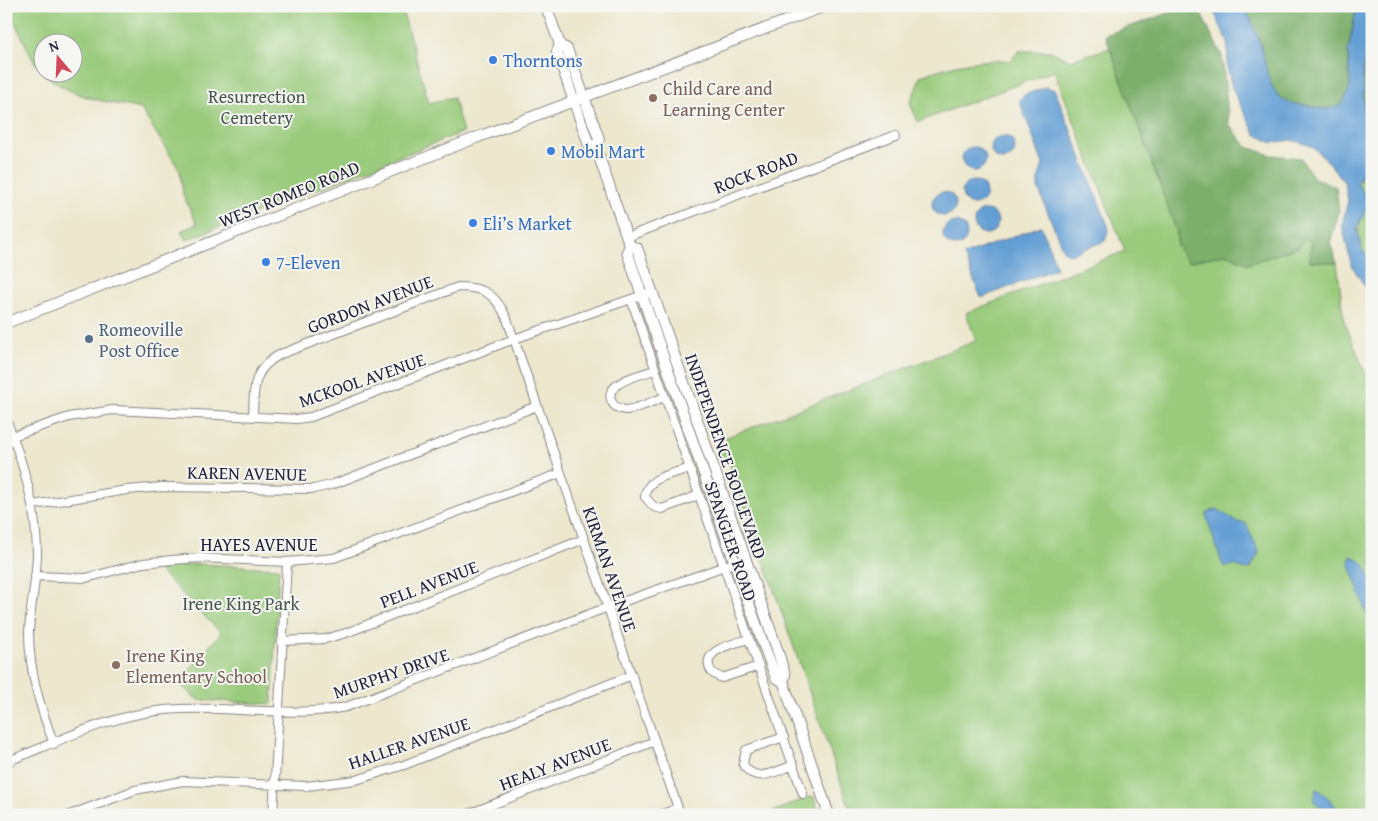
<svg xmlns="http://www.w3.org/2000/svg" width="1378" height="821" viewBox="0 0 1378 821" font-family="'Gentium Book Plus',serif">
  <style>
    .green { fill: #9acb7b; stroke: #5e765b }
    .forest { fill: #7baf6b; stroke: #4e6853 }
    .water { fill: #649fd4; stroke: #436088 }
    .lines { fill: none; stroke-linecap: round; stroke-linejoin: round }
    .minor-casing { stroke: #878484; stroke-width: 10 }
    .major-casing { stroke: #878484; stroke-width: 12 }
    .minor { stroke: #fff; stroke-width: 8 }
    .major { stroke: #fff; stroke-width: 10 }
    .shop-dot { fill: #3f7fe0; stroke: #f6f6f2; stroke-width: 2 }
    .education-dot { fill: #8d6e63; stroke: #f6f6f2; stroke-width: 2 }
    .service-dot { fill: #5c6f8a; stroke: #f6f6f2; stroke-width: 2 }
    .labels { text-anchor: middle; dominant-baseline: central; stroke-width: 4; stroke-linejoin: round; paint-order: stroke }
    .shop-label { font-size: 18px; fill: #366cbe; stroke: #f6f6f2; text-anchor: start }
    .education-label { font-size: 18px; fill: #785e54; stroke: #f6f6f2; text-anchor: start }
    .park-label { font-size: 18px; fill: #46554e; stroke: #f6f6f2 }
    .street-label { font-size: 18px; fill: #22223b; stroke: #f6f6f2 }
    .service-label { font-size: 18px; fill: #4e5e75; stroke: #f6f6f2; text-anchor: start }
  </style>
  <rect width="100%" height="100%" fill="#f6f6f2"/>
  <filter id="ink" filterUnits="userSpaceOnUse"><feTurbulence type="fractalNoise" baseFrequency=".02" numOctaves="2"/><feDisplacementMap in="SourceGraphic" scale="10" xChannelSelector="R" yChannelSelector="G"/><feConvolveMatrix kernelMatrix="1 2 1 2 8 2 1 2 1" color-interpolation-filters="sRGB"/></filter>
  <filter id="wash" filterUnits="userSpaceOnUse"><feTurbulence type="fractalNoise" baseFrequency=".0096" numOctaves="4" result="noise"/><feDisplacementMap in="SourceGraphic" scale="20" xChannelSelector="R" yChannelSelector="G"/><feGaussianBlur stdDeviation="1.12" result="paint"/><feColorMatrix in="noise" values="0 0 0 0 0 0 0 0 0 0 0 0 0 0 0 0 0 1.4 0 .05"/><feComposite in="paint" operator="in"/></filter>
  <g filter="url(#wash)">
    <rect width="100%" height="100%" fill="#ece7cd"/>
    <path class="green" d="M7,6H401L429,103L453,97L463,132L186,240L181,231L197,224L183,195L180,171L141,109C106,101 71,99 44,73L72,72V42H42V71L34,62Z
      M1110,48L1177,232V246L1226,254L1248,264L1305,237L1312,242L1310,261L1337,263L1344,321L1372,389V742L1369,744L1372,752V815H852L729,461L720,464L714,442L976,341L966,313L1125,251L1054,71L918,122L910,103L921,76C950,65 979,58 1010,61L1019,51H1050L1070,60Z
      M1372,168V262C1349,243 1361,219 1368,197L1358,186L1362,173Z
      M198,564L279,568L272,704L198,700L178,683L221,633L156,567Z
      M809,797H814L819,815H764Z"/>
    <path class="forest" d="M1189,6H1197L1222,56L1229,124L1247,147L1271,155L1301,158L1314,178L1336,187L1339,212L1330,243L1337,263L1310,261L1311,242L1305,237L1299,247L1248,264L1226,254L1188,262L1177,246V232L1105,35Z
      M1244,6H1357C1354,23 1349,39 1348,55C1347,67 1352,79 1350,90C1346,110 1326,111 1310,106C1298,103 1285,106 1276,93C1262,72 1257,32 1244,6Z
      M1372,18V124C1353,113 1367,36 1372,18Z"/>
    <path class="water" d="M1211,6H1244C1251,19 1257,32 1261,46C1265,61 1267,85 1280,97C1290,106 1297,103 1309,106C1322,109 1329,111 1342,104L1350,88L1348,52L1357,6H1372L1370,36L1363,72L1364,114L1372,124V168L1362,173L1357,183L1370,202L1357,228L1362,250L1372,262V298L1351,264L1342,225L1348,200L1344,182L1324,157L1311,146L1291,140L1272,143L1255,134L1232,88L1227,67L1228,42Z
      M1046,87L1055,90L1109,228L1105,241L1071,254L1066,253L1062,248L1038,188V180L1043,164L1019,100L1024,95Z
      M991 148a12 12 0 1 1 24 0a12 12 0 1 1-24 0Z
      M962 159a12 12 0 1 1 24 0a12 12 0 1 1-24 0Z
      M962 193a12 12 0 1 1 24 0a12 12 0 1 1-24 0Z
      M932 204a12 12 0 1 1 24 0a12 12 0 1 1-24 0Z
      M974 222a12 12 0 1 1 24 0a12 12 0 1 1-24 0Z
      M943 234a12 12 0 1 1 24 0a12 12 0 1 1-24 0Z
      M1041,226L1057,268L981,298L964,255Z
      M1217,509L1237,522L1246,523L1259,552L1251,568L1245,570L1234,565L1226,567L1222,564L1206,515L1208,512Z
      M1351,556C1378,564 1372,606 1372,629L1349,562Z
      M1316,789L1321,791L1344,815C1329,815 1323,812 1314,800Z"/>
  </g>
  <g filter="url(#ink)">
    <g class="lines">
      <g class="minor-casing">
        <path id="minor" d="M627,237L896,135
          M631,299L803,794
          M655,370C643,374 599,383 613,404C616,408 623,410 627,410C640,408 653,401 665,397
          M253,417C254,387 252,369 281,354L458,287C484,287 496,294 507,319L678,808L660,815
          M6,419C23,462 36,505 37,552C37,579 30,606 29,632C29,672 40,707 54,744
          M13,436L69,417L113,410L297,419L311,417L514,339L652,292
          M690,468C674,474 646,476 645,497L654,507L662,509L699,495
          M33,505L127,490L162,487L314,489L334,484L537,406
          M35,576L86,578L143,563L172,560L200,558L287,562L334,558L561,473
          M749,639C737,643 701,649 710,669C712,674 717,676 722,678L759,666
          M282,641L325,639L346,633L584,539
          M784,737L746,750L743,764C755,785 776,771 794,765
          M6,762C57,742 110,715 165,710C225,704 286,719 346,707L608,607L745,559
          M70,815L135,790L183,781L306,786L356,780L404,765L632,675
          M273,815L287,562
          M466,815L655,741"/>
      </g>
      <g class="major-casing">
        <path id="major" d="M546,6L560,45L567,49L599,139L596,148L630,246L627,252L760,635L776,678L783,681
          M560,45L557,52L589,145L596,148
          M630,246L637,248L777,649L785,675L783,681L829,815
          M6,323L473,139L825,6"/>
      </g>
      <use href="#minor" class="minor"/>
      <use href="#major" class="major"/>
    </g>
  </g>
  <g class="shop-dot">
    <circle cx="493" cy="60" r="5"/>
    <circle cx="551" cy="151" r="5"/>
    <circle cx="473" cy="223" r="5"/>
    <circle cx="266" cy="262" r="5"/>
  </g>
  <g class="education-dot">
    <circle cx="653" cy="98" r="5"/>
    <circle cx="116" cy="665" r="5"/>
  </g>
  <circle class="service-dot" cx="89" cy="339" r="5"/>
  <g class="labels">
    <g class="shop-label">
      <text x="503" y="60">Thorntons</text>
      <text x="561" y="151">Mobil Mart</text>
      <text x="483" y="223">Eli’s Market</text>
      <text x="276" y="262">7-Eleven</text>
    </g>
    <g class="education-label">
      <text x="663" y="88">Child Care and<tspan x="663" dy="21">Learning Center</tspan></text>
      <text x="126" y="655">Irene King<tspan x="126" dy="21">Elementary School</tspan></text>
    </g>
    <g class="park-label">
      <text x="257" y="96">Resurrection<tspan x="257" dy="21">Cemetery</tspan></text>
      <text x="241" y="603">Irene King Park</text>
    </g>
    <g class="street-label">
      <text transform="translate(756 172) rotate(-21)">ROCK ROAD</text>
      <text transform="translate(289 194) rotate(-22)">WEST ROMEO ROAD</text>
      <text transform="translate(370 304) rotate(-21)">GORDON AVENUE</text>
      <text transform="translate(362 380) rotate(-19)">MCKOOL AVENUE</text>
      <text transform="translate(726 456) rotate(71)">INDEPENDENCE BOULEVARD</text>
      <text transform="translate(247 473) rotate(1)">KAREN AVENUE</text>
      <text transform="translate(731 541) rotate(71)">SPANGLER ROAD</text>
      <text x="259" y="544">HAYES AVENUE</text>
      <text transform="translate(610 569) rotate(71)">KIRMAN AVENUE</text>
      <text transform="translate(429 584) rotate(-21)">PELL AVENUE</text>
      <text transform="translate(391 673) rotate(-19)">MURPHY DRIVE</text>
      <text transform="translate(409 743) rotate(-19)">HALLER AVENUE</text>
      <text transform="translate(555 764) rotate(-21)">HEALY AVENUE</text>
    </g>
    <g class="service-label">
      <text x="99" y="329">Romeoville<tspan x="99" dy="21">Post Office</tspan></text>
    </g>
  </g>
  <rect width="1378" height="821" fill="none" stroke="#f6f6f2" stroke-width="25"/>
  <g transform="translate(58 58) rotate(341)"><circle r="24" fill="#f6f6f2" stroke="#a1a1a9"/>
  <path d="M0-4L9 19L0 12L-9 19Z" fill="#d1495b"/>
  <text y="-8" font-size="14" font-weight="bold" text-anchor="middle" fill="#22223b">N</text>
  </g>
</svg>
